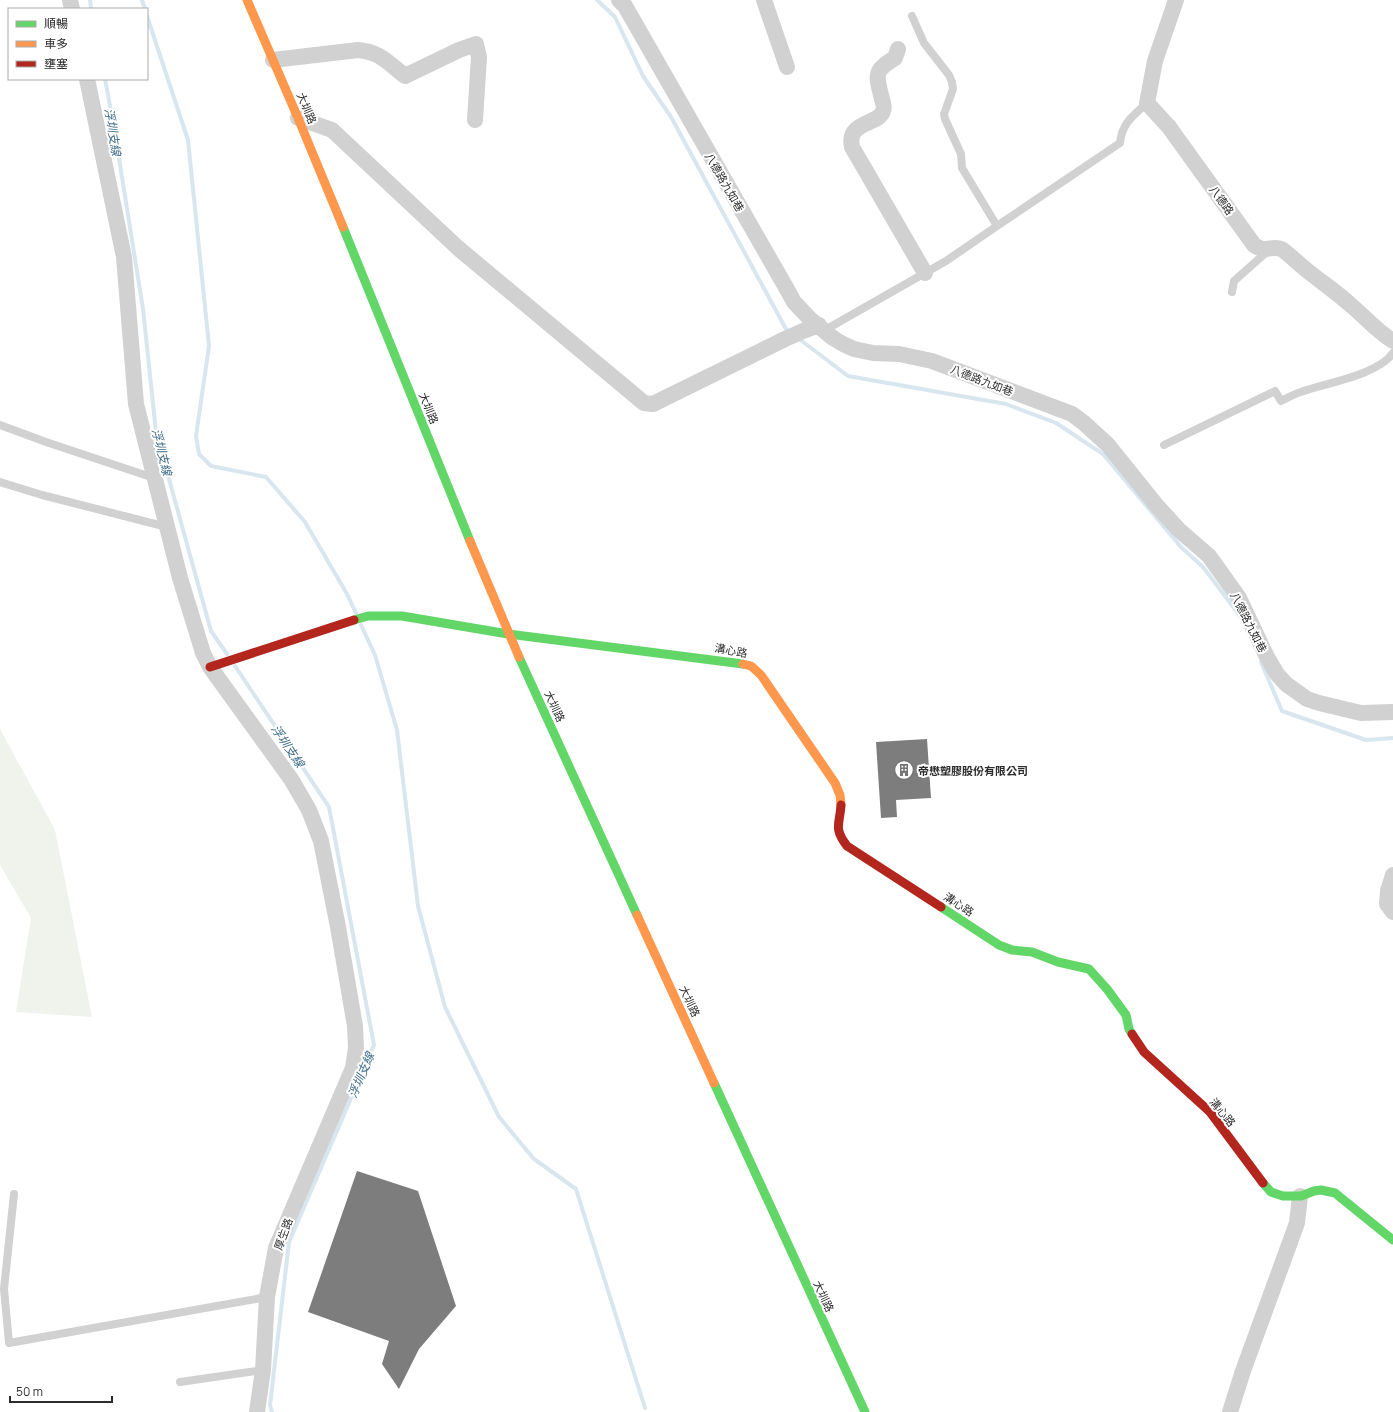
<svg xmlns="http://www.w3.org/2000/svg" width="1393" height="1412" viewBox="0 0 1393 1412" font-family="Manrope,'Noto Sans TC',sans-serif">
  <style>
    .green { fill: #f0f3eb }
    .lines { fill: none; stroke-linecap: round; stroke-linejoin: round }
    .stream { stroke: #d8e6ef; stroke-width: 4 }
    .building { fill: #7d7d7d }
    .lane { stroke: #d1d1d1; stroke-width: 8 }
    .street { stroke: #d1d1d1; stroke-width: 16 }
    .fast { stroke: #63d668; stroke-width: 9 }
    .slow { stroke: #ff974d; stroke-width: 9 }
    .jam { stroke: #b3261e; stroke-width: 9 }
    .labels { text-anchor: middle; dominant-baseline: central; stroke-width: 4; stroke-linejoin: round; paint-order: stroke }
    .street-label { font-size: 11px; fill: #2c2c2c; stroke: #fff }
    .poi-label { font-size: 11px; font-weight: bold; fill: #2c2c2c; stroke: #fff; text-anchor: start }
    .water-label { font-size: 12px; font-style: italic; fill: #406e89; stroke: #fff }
  </style>
  <rect width="100%" height="100%" fill="#fff"/>
  <path class="green" d="M0,729L55,830L92,1017L16,1012L31,918L0,865Z"/>
  <g class="lines">
    <path class="stream" d="M90,0L91,9
      M142,0L145,9
      M597,0L615,17L643,76L671,117L786,329L790,332
      M147,16L188,140L209,346L196,436L199,454L211,466L266,477L305,522L347,594L356,613
      M105,79L114,127L143,309L156,432L211,631L227,654
      M798,338L848,376L1006,404L1056,423L1103,454L1181,547L1203,567L1240,616
      M361,625L375,655L397,730L418,906L445,1007L499,1117L534,1159L576,1189L645,1408
      M1261,662L1282,711L1366,740L1393,738
      M235,666L329,807L374,1045L289,1242L270,1405L272,1412"/>
  </g>
  <path class="building" d="M927,739L931,798L896,800L897,817L881,818L876,742Z
    M357,1171L418,1191L456,1306L419,1349L399,1389L382,1364L389,1341L308,1312Z"/>
  <g class="lines">
    <path class="lane" d="M912,16L924,43L949,75L952,82L953,89L944,114L945,119L961,154L962,168L997,226L1120,143C1122,123 1133,116 1147,103
      M1232,292L1234,281L1269,250
      M825,330L946,261L997,226
      M0,425L46,442L154,478
      M1164,445L1275,391L1281,401C1287,398 1294,394 1301,392C1326,383 1378,375 1393,353
      M0,482L42,495L167,527
      M14,1194L4,1289L9,1343L267,1297
      M180,1382L263,1370"/>
    <path class="street" d="M70,0L72,9
      M619,0L625,6L788,291L794,302L810,319L833,338L843,344L854,349L873,353L899,354L932,361L1072,414L1084,423L1108,445L1157,506L1179,530L1209,556L1239,598L1267,657L1277,674L1286,684L1307,699L1319,703L1361,713L1393,712
      M764,0L787,67
      M1176,0L1155,61L1147,103L1169,127L1254,245C1266,254 1273,244 1283,250C1292,257 1300,265 1309,272C1324,284 1339,294 1353,307C1366,318 1378,332 1393,341
      M898,49L895,58C873,71 876,75 882,99C883,103 885,107 883,111C879,125 846,121 852,147L925,273
      M273,60L358,50C381,52 388,63 405,76L459,50L476,44L479,57L475,120
      M87,79L124,257L136,404L180,578L203,653L210,667L291,779L309,810L321,841L338,927L355,1026L356,1048L353,1068L276,1248L267,1297L263,1370L257,1412
      M298,118L332,130L458,248L644,403L653,404L785,339L803,331L819,325
      M1393,875L1388,891L1387,904L1393,912
      M1230,1412L1243,1371L1297,1223L1300,1196"/>
    <path class="fast" d="M343,227L470,541
      M354,620L368,616H402L508,634L743,664
      M519,657L637,915
      M941,907L999,945L1012,950L1032,952L1058,962L1089,969L1107,989L1126,1015L1129,1029L1132,1034
      M714,1083L865,1412
      M1263,1183L1271,1192L1283,1196H1301L1314,1191L1321,1190L1335,1193L1393,1240"/>
    <path class="slow" d="M247,0L298,118L343,227
      M470,541L519,657
      M743,664L751,666L761,675L835,783L840,795L841,805
      M637,915L714,1083"/>
    <path class="jam" d="M210,667L354,620
      M841,805C840,824 833,828 847,846L941,907
      M1132,1034L1144,1052L1210,1112L1263,1183"/>
  </g>
  <defs>
    <g id="building-ring" transform="scale(1)"><circle r="9.5" fill="#fff" stroke="#767676" stroke-width="1.5"/><path d="M-4-6H4V6H1V3H-1V6H-4ZM-2.5-4.3h1.7v1.8h-1.7ZM.8-4.3h1.7v1.8H.8ZM-2.5-1h1.7V.8h-1.7ZM.8-1h1.7V.8H.8Z" fill="#767676"/></g>
  </defs>
  <g fill-rule="evenodd">
    <use href="#building-ring" x="904" y="770"/>
  </g>
  <g class="labels">
    <g class="street-label">
      <text transform="translate(307 108) rotate(67)">大圳路</text>
      <text transform="translate(725 182) rotate(60)">八德路九如巷</text>
      <text transform="translate(1222 200) rotate(54)">八德路</text>
      <text transform="translate(982 380) rotate(21)">八德路九如巷</text>
      <text transform="translate(429 408) rotate(68)">大圳路</text>
      <text transform="translate(1249 622) rotate(63)">八德路九如巷</text>
      <text transform="translate(731 650) rotate(10)">溝心路</text>
      <text transform="translate(555 706) rotate(65)">大圳路</text>
      <text transform="translate(959 904) rotate(33)">溝心路</text>
      <text transform="translate(690 1001) rotate(65)">大圳路</text>
      <text transform="translate(1223 1112) rotate(51)">溝心路</text>
      <text transform="translate(283 1234) rotate(-70)">厚生路</text>
      <text transform="translate(824 1296) rotate(65)">大圳路</text>
    </g>
    <g class="poi-label">
      <text x="918" y="770">帝懋塑膠股份有限公司</text>
    </g>
    <g class="water-label">
      <text transform="translate(113 132) rotate(81)">浮圳支線</text>
      <text transform="translate(162 452) rotate(76)">浮圳支線</text>
      <text transform="translate(288 746) rotate(56)">浮圳支線</text>
      <text transform="translate(361 1075) rotate(-67)">浮圳支線</text>
    </g>
  </g>
  <rect x="8" y="8" width="140" height="72" fill="#ffffff" stroke="#ababab"/>
  <rect x="16" y="21" width="20" height="6" fill="#63d668" stroke="#ababab"/>
  <text x="44" y="28" font-size="12" fill="#2c2c2c">順暢</text>
  <rect x="16" y="41" width="20" height="6" fill="#ff974d" stroke="#ababab"/>
  <text x="44" y="48" font-size="12" fill="#2c2c2c">車多</text>
  <rect x="16" y="61" width="20" height="6" fill="#b3261e" stroke="#ababab"/>
  <text x="44" y="68" font-size="12" fill="#2c2c2c">壅塞</text>
  <path d="M10 1396v6h102v-6" fill="none" stroke="#2c2c2c" stroke-width="2"/>
  <text x="16" y="1396" font-size="12" fill="#2c2c2c" stroke="#ffffff" stroke-width="3" paint-order="stroke">50 m</text>
</svg>
